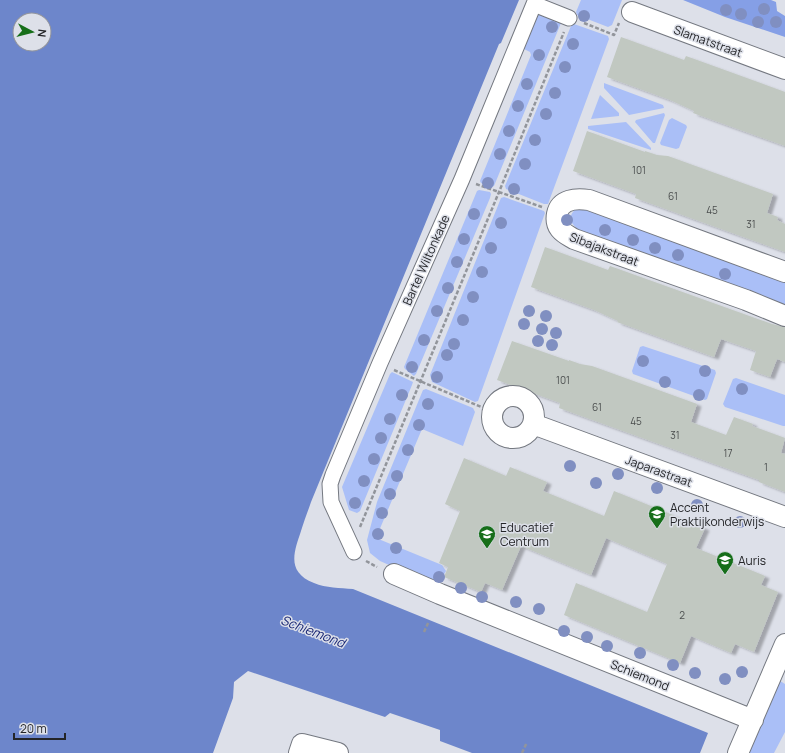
<svg xmlns="http://www.w3.org/2000/svg" width="785" height="753" viewBox="0 0 785 753" font-family="Manrope,sans-serif">
  <style>
    .green { fill: #aabff7 }
    .forest { fill: #859fe6 }
    .water { fill: #6d86cb; fill-rule: evenodd }
    .building { fill: #c1c8c1; filter: url(#shadow) }
    .lines { fill: none; stroke-linecap: round; stroke-linejoin: round }
    .pedestrian-casing { stroke: #747880; stroke-width: 17 }
    .minor-casing { stroke: #747880; stroke-width: 22 }
    .path { stroke: #92959b; stroke-width: 2.5; stroke-dasharray: 4 2; stroke-linecap: butt }
    .pedestrian { stroke: #fff; stroke-width: 15 }
    .minor { stroke: #fff; stroke-width: 20 }
    .tree { fill: #808fc1 }
    .labels { text-anchor: middle; dominant-baseline: central; stroke-width: 3; stroke-linejoin: round; paint-order: stroke }
    .number-label { font-size: 10px; fill: #4b4e4e }
    .street-label { font-size: 12px; fill: #242528; stroke: #dde0e9 }
    .poi-label { font-size: 12px; fill: #242528; stroke: #dde0e9; text-anchor: start }
    .water-label { font-size: 13px; font-style: italic; fill: #111f70; stroke: #dde0e9 }
  </style>
  <defs>
    <filter id="shadow"><feDropShadow dx="4.5" dy="2.5" stdDeviation="1" flood-color="#0004"/></filter>
  </defs>
  <rect width="100%" height="100%" fill="#dde0e9"/>
  <path class="green" d="M581,0H622L612,25L608,27L577,15L576,12Z
    M536,13L561,23L494,186L492,187L481,183L480,181L531,55L530,52L522,48Z
    M574,24L608,36L609,39L548,204H544L506,189L505,186L571,26Z
    M604,83L663,105L664,108L629,115L604,88Z
    M600,95L619,113V116L591,119Z
    M664,113L665,115L655,143H653L635,122L636,120Z
    M672,118L686,125L687,127L679,148L676,149L661,145L660,143L669,120Z
    M626,122L651,148V150L588,129V126Z
    M479,190L490,192L491,194L490,198L416,374L414,376L405,369L404,367L477,191Z
    M504,197L544,211L545,213L478,401L475,402L432,382L430,375L501,198Z
    M581,205L785,279V308L590,237C575,228 560,219 581,205Z
    M643,346L715,370L716,373L707,399L705,400L633,374L632,371L640,347Z
    M392,372L413,382L412,385L360,511L357,513L349,510L342,487L390,374Z
    M736,378L785,395V426H783L725,407L723,404L733,379Z
    M426,389L473,408L475,412L463,446L422,429L376,538L442,565L446,571L443,576L438,573L432,584L380,561L370,553L367,540L377,502L423,390Z
    M777,679L785,684V732L774,753H745Z"/>
  <path class="forest" d="M683,0H771L776,2L777,11L785,16V37L725,17Z"/>
  <path class="water" d="M0,0H519L501,43L499,44L311,502C308,511 304,521 301,531C294,552 286,572 314,583C326,588 340,588 353,589L708,733L700,753H472L440,741V730L390,713L385,717L248,671L234,682L233,698L213,753H0ZM20,20H44V44H20Z"/>
  <path class="building" d="M621,37L684,60L686,56L785,92V146L693,113L694,111L670,100L607,77Z
    M587,131L645,152V151L657,155L668,156L773,194L767,213L778,217L777,220L785,224V252L635,198L636,194L573,171Z
    M545,247L608,270L610,266L772,324L785,327V362L777,359L770,377L750,370L756,351L721,339L714,357L617,322L618,321L594,310L531,287Z
    M512,341L569,361V360L580,364L592,366L697,404L691,422L726,435L734,417L753,424L752,426L785,438L781,453L785,454V492L759,482V480L559,408L560,403L497,380Z
    M464,458L506,476L510,467L547,482L543,491L604,516L614,491L705,528L696,548L765,576L761,585L778,592L754,652L735,644L731,653L691,636L680,663L564,615L576,583L647,612L667,564L606,538L591,575L521,546L502,590L485,583L481,592L444,577L448,567L439,563L460,511L445,504Z"/>
  <g class="lines">
    <g class="pedestrian-casing">
      <path id="pedestrian" d="M354,552L331,502L330,484L333,475L380,363L462,179L534,4L569,18"/>
    </g>
    <g class="minor-casing">
      <path id="minor" d="M632,12L785,69
        M785,272L589,200C576,198 560,199 557,214C556,219 557,225 560,229C564,234 569,236 574,239L746,300L785,316
        M492 417a21 21 0 1 1 42 0a21 21 0 1 1-42 0Z
        M533,424L785,517
        M394,574L440,594L753,720
        M299,753L302,744L338,753
        M738,753L785,644"/>
    </g>
    <path class="path" d="M584,23L614,35L619,23
      M476,184L542,207
      M394,370L493,412
      M360,527L499,192L564,32
      M366,561L377,567
      M424,632L429,621
      M522,753L527,742"/>
    <use href="#pedestrian" class="pedestrian"/>
    <use href="#minor" class="minor"/>
  </g>
  <g class="tree">
    <circle cx="764" cy="9" r="6"/>
    <circle cx="726" cy="10" r="6"/>
    <circle cx="741" cy="14" r="6"/>
    <circle cx="584" cy="16" r="6"/>
    <circle cx="758" cy="22" r="6"/>
    <circle cx="776" cy="22" r="6"/>
    <circle cx="552" cy="27" r="6"/>
    <circle cx="573" cy="44" r="6"/>
    <circle cx="539" cy="55" r="6"/>
    <circle cx="565" cy="67" r="6"/>
    <circle cx="527" cy="84" r="6"/>
    <circle cx="555" cy="93" r="6"/>
    <circle cx="518" cy="106" r="6"/>
    <circle cx="546" cy="114" r="6"/>
    <circle cx="509" cy="131" r="6"/>
    <circle cx="535" cy="140" r="6"/>
    <circle cx="500" cy="154" r="6"/>
    <circle cx="525" cy="164" r="6"/>
    <circle cx="488" cy="183" r="6"/>
    <circle cx="514" cy="189" r="6"/>
    <circle cx="474" cy="214" r="6"/>
    <circle cx="567" cy="220" r="6"/>
    <circle cx="501" cy="223" r="6"/>
    <circle cx="605" cy="230" r="6"/>
    <circle cx="464" cy="239" r="6"/>
    <circle cx="633" cy="240" r="6"/>
    <circle cx="491" cy="248" r="6"/>
    <circle cx="655" cy="248" r="6"/>
    <circle cx="678" cy="255" r="6"/>
    <circle cx="457" cy="262" r="6"/>
    <circle cx="482" cy="272" r="6"/>
    <circle cx="725" cy="274" r="6"/>
    <circle cx="448" cy="288" r="6"/>
    <circle cx="473" cy="297" r="6"/>
    <circle cx="437" cy="311" r="6"/>
    <circle cx="529" cy="311" r="6"/>
    <circle cx="546" cy="316" r="6"/>
    <circle cx="463" cy="320" r="6"/>
    <circle cx="524" cy="324" r="6"/>
    <circle cx="542" cy="329" r="6"/>
    <circle cx="556" cy="333" r="6"/>
    <circle cx="424" cy="340" r="6"/>
    <circle cx="538" cy="341" r="6"/>
    <circle cx="454" cy="344" r="6"/>
    <circle cx="552" cy="345" r="6"/>
    <circle cx="447" cy="355" r="6"/>
    <circle cx="643" cy="361" r="6"/>
    <circle cx="412" cy="367" r="6"/>
    <circle cx="705" cy="371" r="6"/>
    <circle cx="437" cy="377" r="6"/>
    <circle cx="665" cy="382" r="6"/>
    <circle cx="742" cy="389" r="6"/>
    <circle cx="402" cy="395" r="6"/>
    <circle cx="699" cy="395" r="6"/>
    <circle cx="428" cy="404" r="6"/>
    <circle cx="390" cy="419" r="6"/>
    <circle cx="419" cy="425" r="6"/>
    <circle cx="381" cy="438" r="6"/>
    <circle cx="408" cy="450" r="6"/>
    <circle cx="374" cy="459" r="6"/>
    <circle cx="570" cy="466" r="6"/>
    <circle cx="618" cy="474" r="6"/>
    <circle cx="397" cy="476" r="6"/>
    <circle cx="364" cy="481" r="6"/>
    <circle cx="596" cy="483" r="6"/>
    <circle cx="657" cy="488" r="6"/>
    <circle cx="390" cy="494" r="6"/>
    <circle cx="355" cy="503" r="6"/>
    <circle cx="697" cy="505" r="6"/>
    <circle cx="382" cy="513" r="6"/>
    <circle cx="740" cy="522" r="6"/>
    <circle cx="378" cy="534" r="6"/>
    <circle cx="396" cy="548" r="6"/>
    <circle cx="439" cy="577" r="6"/>
    <circle cx="461" cy="588" r="6"/>
    <circle cx="482" cy="597" r="6"/>
    <circle cx="516" cy="602" r="6"/>
    <circle cx="539" cy="609" r="6"/>
    <circle cx="564" cy="631" r="6"/>
    <circle cx="587" cy="637" r="6"/>
    <circle cx="607" cy="646" r="6"/>
    <circle cx="640" cy="653" r="6"/>
    <circle cx="673" cy="665" r="6"/>
    <circle cx="742" cy="672" r="6"/>
    <circle cx="695" cy="673" r="6"/>
    <circle cx="725" cy="679" r="6"/>
  </g>
  <defs>
    <g id="school-pin" transform="scale(0.9)"><path d="M0 17L-7.5 6A9.5 9.5 0 1 1 7.5 6Z" fill="#166e19" stroke="#dde0e9"/><path d="M0-5L7-2L0 1L-7-2ZM-4 1L0 2.5L4 1V4Q0 6-4 4Z" fill="#fff"/></g>
  </defs>
  <g fill-rule="evenodd">
    <use href="#school-pin" x="657" y="514"/>
    <use href="#school-pin" x="487" y="534"/>
    <use href="#school-pin" x="725" y="560"/>
  </g>
  <g class="labels">
    <g class="number-label">
      <text x="639" y="170">101</text>
      <text x="673" y="196">61</text>
      <text x="712" y="210">45</text>
      <text x="751" y="224">31</text>
      <text x="563" y="380">101</text>
      <text x="597" y="407">61</text>
      <text x="636" y="421">45</text>
      <text x="675" y="435">31</text>
      <text x="728" y="453">17</text>
      <text x="766" y="467">1</text>
      <text x="682" y="615">2</text>
    </g>
    <g class="street-label">
      <text transform="translate(708 41) rotate(20)">Slamatstraat</text>
      <text transform="translate(604 249) rotate(21)">Sibajakstraat</text>
      <text transform="translate(426 260) rotate(-66)">Bartel Wiltonkade</text>
      <text transform="translate(659 471) rotate(20)">Japarastraat</text>
      <text transform="translate(640 675) rotate(22)">Schiemond</text>
    </g>
    <g class="poi-label">
      <text x="670" y="507">Accent<tspan x="670" dy="14">Praktijkonderwijs</tspan></text>
      <text x="500" y="527">Educatief<tspan x="500" dy="14">Centrum</tspan></text>
      <text x="738" y="560">Auris</text>
    </g>
    <g class="water-label">
      <text transform="translate(313 631) rotate(21)">Schiemond</text>
    </g>
  </g>
  <g transform="translate(32 32) rotate(97)"><circle r="19" fill="#dde0e9" stroke="#93959c"/>
  <path d="M0-3L7 15L0 10L-7 15Z" fill="#166e19"/>
  <text y="-6" font-size="11" font-weight="bold" text-anchor="middle" fill="#242528">N</text>
  </g>
  <path d="M14 733v6h51v-6" fill="none" stroke="#242528" stroke-width="2"/>
  <text x="20" y="733" font-size="12" fill="#242528" stroke="#dde0e9" stroke-width="3" paint-order="stroke">20 m</text>
</svg>
